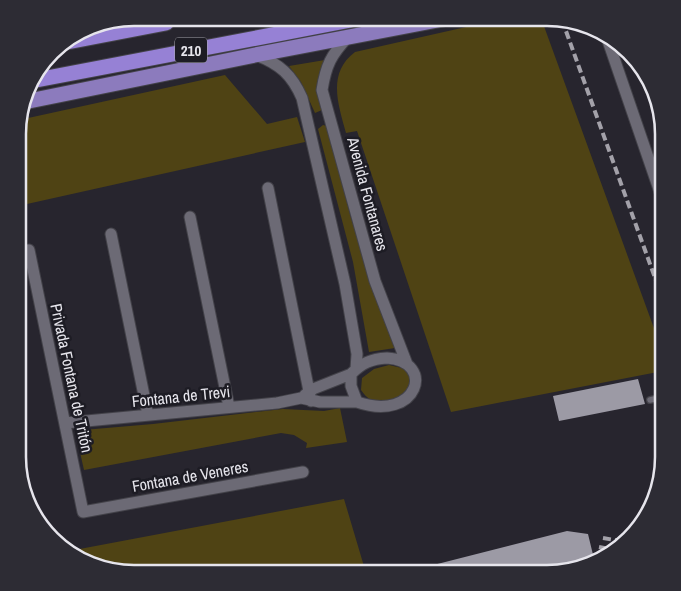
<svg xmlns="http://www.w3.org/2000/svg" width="681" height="591" viewBox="0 0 681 591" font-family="'Archivo Narrow',sans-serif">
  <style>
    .green { fill: #4f4314 }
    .building { fill: #9c9aa5 }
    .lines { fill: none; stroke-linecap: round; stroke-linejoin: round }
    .service-casing { stroke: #434249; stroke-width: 8 }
    .minor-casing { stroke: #434249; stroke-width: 13 }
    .primary-casing { stroke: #434249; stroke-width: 17 }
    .trunk-casing { stroke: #434249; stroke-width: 17 }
    .service { stroke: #6c6a75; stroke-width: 5.5 }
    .minor { stroke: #6c6a75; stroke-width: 11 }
    .primary { stroke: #8c7bbd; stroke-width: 15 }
    .trunk { stroke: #9681d5; stroke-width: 15 }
    .rail { stroke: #a3a1a9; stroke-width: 4; stroke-dasharray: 8 4; stroke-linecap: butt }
    .labels { text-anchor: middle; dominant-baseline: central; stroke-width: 5; stroke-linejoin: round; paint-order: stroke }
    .shield { fill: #1d1c24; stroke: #aaa9b0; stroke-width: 1 }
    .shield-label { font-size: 15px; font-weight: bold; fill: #e6e5ec }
    .street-label { font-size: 16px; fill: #e6e5ec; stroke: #1d1c24 }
    .rim { fill: none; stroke: #e6e5ec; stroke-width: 2.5 }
  </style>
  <rect width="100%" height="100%" fill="#27252e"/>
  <path class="green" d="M506,18H541L663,353V371L451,412L357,131L346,133C338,104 327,73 355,52Z
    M325,60L322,110L315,113L301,82L289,66Z
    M225,75L267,124L297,117L305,142L18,206L19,120Z
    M323,125L327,126L351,218L395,348L369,352L353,262L318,129Z
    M389,365L406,369L411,373L408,393C391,401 374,410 361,390L362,378L374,369Z
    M340,408L347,442L306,448L307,443L294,435L281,433L84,470L77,439L83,430L153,424L283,409L324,411Z
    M344,499L366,573H134L89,565L69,551Z"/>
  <path class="building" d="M653,91L663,126V130L659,131Z
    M638,379L645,404L559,421L553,396Z
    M567,531L588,534L595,563L555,573H402Z"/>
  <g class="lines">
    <g class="service-casing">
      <path id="service" d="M650,400L663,397"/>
    </g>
    <g class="minor-casing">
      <path id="minor" d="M606,35L663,201
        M348,37C331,55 326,65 322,90L375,281L407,364
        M256,55C280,64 292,75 302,98L345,284L357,354L356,369
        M268,188L311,401
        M190,217L229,407
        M111,234L148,415
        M29,250L83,512L303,472
        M387,358C436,361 419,423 357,402L351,386V374C362,363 371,359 387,358Z
        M305,395L313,389L351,374
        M65,423L277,403L301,398L320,402H357"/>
    </g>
    <g class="primary-casing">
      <path id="primary" d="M24,102L255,55L443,19"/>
    </g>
    <g class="trunk-casing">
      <path id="trunk" d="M62,43L166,23
        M31,81L351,20"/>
    </g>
    <use href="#service" class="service"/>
    <use href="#minor" class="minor"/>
    <use href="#primary" class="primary"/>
    <use href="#trunk" class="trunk"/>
    <path class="rail" d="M562,20L663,300
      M603,538L626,542
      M599,547L614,550"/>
  </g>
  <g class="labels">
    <rect class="shield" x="175" y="37.5" width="32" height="25" rx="4"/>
    <g class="shield-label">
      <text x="191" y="50">210</text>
    </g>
    <g class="street-label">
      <text transform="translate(368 194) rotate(75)">Avenida Fontanares</text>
      <text transform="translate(72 378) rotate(78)">Privada Fontana de Tritón</text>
      <text transform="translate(181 396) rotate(-6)">Fontana de Trevi</text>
      <text transform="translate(190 476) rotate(-10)">Fontana de Veneres</text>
    </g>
  </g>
  <path d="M0 0H681V591H0ZM134 26H547A108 108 0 0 1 655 134V457A108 108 0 0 1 547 565H134A108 108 0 0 1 26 457V134A108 108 0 0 1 134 26Z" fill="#2d2c34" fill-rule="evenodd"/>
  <path class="rim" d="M134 26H547A108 108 0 0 1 655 134V457A108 108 0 0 1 547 565H134A108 108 0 0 1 26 457V134A108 108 0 0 1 134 26Z"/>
</svg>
